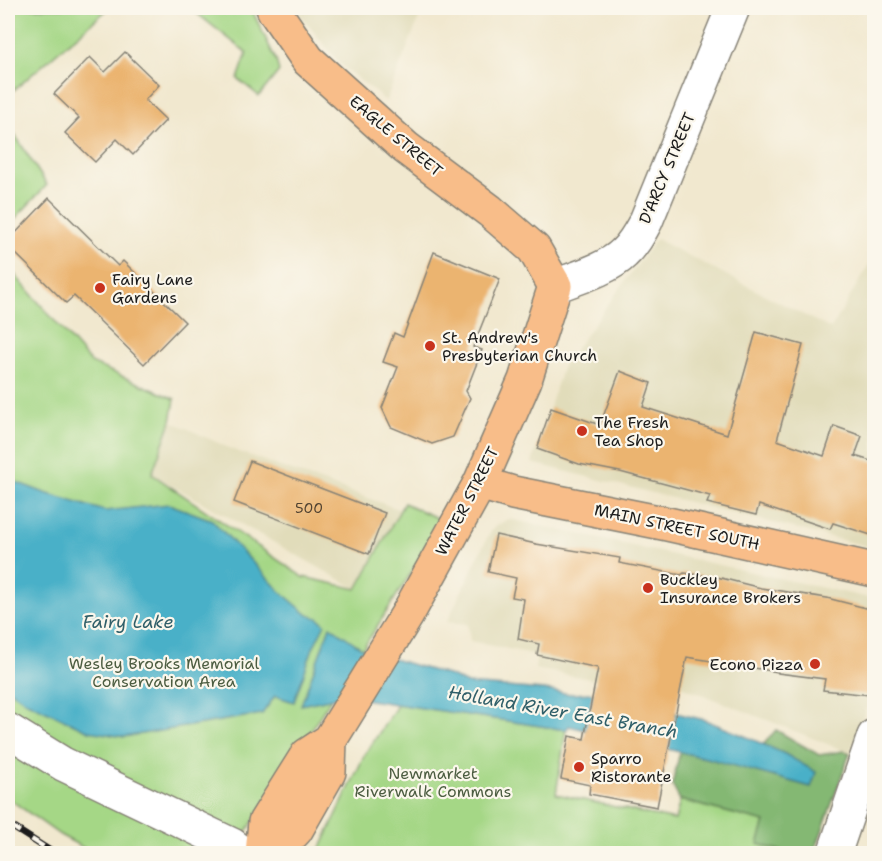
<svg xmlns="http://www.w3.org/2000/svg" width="882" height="861" viewBox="0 0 882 861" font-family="'Shantell Sans',sans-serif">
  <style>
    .built { fill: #e1dcba }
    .green { fill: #a5d786; stroke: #607a51; stroke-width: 1.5 }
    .forest { fill: #84b873; stroke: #506a48; stroke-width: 1.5 }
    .water { fill: #49b0c8; stroke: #326672; stroke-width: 1.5 }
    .building { fill: #ebb46f }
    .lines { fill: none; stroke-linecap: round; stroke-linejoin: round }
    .minor-casing { stroke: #868276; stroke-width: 36 }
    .major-casing { stroke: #868276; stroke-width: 36 }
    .minor { stroke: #fff; stroke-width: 33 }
    .major { stroke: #f8bd89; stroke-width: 33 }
    .rail-casing { stroke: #1c1c1c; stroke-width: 7 }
    .rail { stroke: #fbf7ec; stroke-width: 4.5; stroke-dasharray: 14; stroke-linecap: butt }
    .poi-dot { fill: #c8321e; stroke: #fbf7ec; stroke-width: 2 }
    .labels { text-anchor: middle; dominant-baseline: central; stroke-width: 4.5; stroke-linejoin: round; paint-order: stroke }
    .number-label { font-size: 14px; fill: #504231 }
    .street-label { font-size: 16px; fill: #1c1c1c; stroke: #fbf7ec }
    .poi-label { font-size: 16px; fill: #1c1c1c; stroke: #fbf7ec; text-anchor: start }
    .park-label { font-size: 16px; fill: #4c5d41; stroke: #fbf7ec }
    .water-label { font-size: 18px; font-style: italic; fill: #305f69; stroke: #fbf7ec }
  </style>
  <rect width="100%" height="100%" fill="#fbf7ec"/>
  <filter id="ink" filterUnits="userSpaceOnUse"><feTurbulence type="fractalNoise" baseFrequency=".0167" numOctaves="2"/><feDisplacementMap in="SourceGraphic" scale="12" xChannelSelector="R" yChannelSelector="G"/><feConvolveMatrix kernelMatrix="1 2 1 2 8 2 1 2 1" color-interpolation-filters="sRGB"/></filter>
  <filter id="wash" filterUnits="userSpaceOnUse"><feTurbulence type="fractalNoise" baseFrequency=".008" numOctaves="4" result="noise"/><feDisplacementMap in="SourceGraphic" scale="24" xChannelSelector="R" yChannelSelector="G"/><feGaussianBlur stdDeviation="1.35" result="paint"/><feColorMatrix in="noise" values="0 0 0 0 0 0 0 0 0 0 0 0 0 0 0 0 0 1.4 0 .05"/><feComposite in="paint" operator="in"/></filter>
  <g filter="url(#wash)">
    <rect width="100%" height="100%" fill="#f1e8cf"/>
    <path class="built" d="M296,8H423L386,101L340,64L297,11Z
      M656,239L831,329L874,256V548L532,463L563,366Z
      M171,421L231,449L401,510L357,589L152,474Z
      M509,519L874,599V688L850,753L681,686L657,807L589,794L590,785L561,779L569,736L584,738L596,680L535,669L537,655L470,641L468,624L447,622L486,540L495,526Z"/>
    <path class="green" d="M8,8H109L8,95Z
      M190,8H251L276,60L279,71L259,96L238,79L247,53Z
      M8,124L47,185L8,226Z
      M8,267L91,363L175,399L171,421L152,474L303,577L357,589L404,503L444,521L233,853H93L60,835L8,798Z
      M398,704L566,730L556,794L675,820L680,800L765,822L759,844L787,853L318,854L364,756Z"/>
    <path class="forest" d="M776,730L819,755L844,751L850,753L817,845L810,853H787L758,844L765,822L680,800L672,785L685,731L763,745Z"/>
    <path class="water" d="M8,479L45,493L105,511L169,504L212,520L281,592L308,615L318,618L325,624L313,648L294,702L275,696L262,714L124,737L89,731L27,702L8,689Z
      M330,626L366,651L451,676L467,684L544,690L571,694L592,693L705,720L747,737L785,754L816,772L811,787L710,759L569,726L566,730L343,696L301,705Z"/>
    <g id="blocks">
      <path class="building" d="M125,52L159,85L145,100L166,120L133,155L117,139L95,162L65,133L79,118L54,94L90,57L105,72Z
        M49,198L118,266L123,261L185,322L144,364L74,296L66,303L8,246V241Z
        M434,252L500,279L473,347L482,350L466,391L470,398L453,437L432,444L391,427L382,408L398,367L383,362L394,333L403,337Z
        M756,332L803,345L777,440L824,456L834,426L862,436L855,456L874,462V536L833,523L830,529L759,505L756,515L707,503L710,496L620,472L579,464L537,449L551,408L600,425L620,371L651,383L643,407L727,434Z
        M250,461L385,513L369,554L234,502Z
        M496,535L536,544L620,558L619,563L681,575L684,573L717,577L761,588L827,598L874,610V678L870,695L823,690L825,679L778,673V672L687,657L657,807L589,794L590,785L561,779L569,736L584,739L598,668L537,655L539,644L518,639L524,599L512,597L516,578L488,572Z"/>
    </g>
  </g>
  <g filter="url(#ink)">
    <use href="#blocks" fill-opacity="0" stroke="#868276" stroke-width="1.5"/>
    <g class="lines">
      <g class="minor-casing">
        <path id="minor" d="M555,286C576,278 608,269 624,253C634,244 640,232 646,221L733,8
          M8,730L63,764L232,845L244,854
          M834,854L874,736"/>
      </g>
      <g class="major-casing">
        <path id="major" d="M480,483L513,493L663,523L874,570
          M262,854L265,822L307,755L330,740L407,615L480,483L525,380L555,286L534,249L490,211L406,148L308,60L275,12L273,8
          M273,854L296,830L329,772L330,740"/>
      </g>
      <use href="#minor" class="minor"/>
      <use href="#major" class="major"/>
      <g class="rail-casing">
        <path id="rail" d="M8,824L55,854"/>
      </g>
      <use href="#rail" class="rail"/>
    </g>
  </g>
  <g class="poi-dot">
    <circle cx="100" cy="288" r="6"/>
    <circle cx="430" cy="346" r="6"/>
    <circle cx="582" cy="431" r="6"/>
    <circle cx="648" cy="588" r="6"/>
    <circle cx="815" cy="664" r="6"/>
    <circle cx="579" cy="767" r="6"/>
  </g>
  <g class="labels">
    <g class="number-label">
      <text x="309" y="508">500</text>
    </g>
    <g class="street-label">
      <text transform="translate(396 136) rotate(40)">EAGLE STREET</text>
      <text transform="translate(667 168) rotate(-67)">D'ARCY STREET</text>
      <text transform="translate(467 501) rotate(-63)">WATER STREET</text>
      <text transform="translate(677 527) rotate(12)">MAIN STREET SOUTH</text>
    </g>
    <g class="poi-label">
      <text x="112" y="279">Fairy Lane<tspan x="112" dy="18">Gardens</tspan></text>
      <text x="442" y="337">St. Andrew's<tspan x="442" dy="18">Presbyterian Church</tspan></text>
      <text x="594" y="422">The Fresh<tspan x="594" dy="18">Tea Shop</tspan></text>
      <text x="660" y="579">Buckley<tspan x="660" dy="18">Insurance Brokers</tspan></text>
      <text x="803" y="664" text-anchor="end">Econo Pizza</text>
      <text x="591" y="758">Sparro<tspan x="591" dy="18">Ristorante</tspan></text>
    </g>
    <g class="park-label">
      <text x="164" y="663">Wesley Brooks Memorial<tspan x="164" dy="18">Conservation Area</tspan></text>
      <text x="433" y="773">Newmarket<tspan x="433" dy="18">Riverwalk Commons</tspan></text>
    </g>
    <g class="water-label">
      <text x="128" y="622">Fairy Lake</text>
      <text transform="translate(563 712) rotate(10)">Holland River East Branch</text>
    </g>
  </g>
  <rect width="882" height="861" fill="none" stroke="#fbf7ec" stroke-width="30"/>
</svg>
